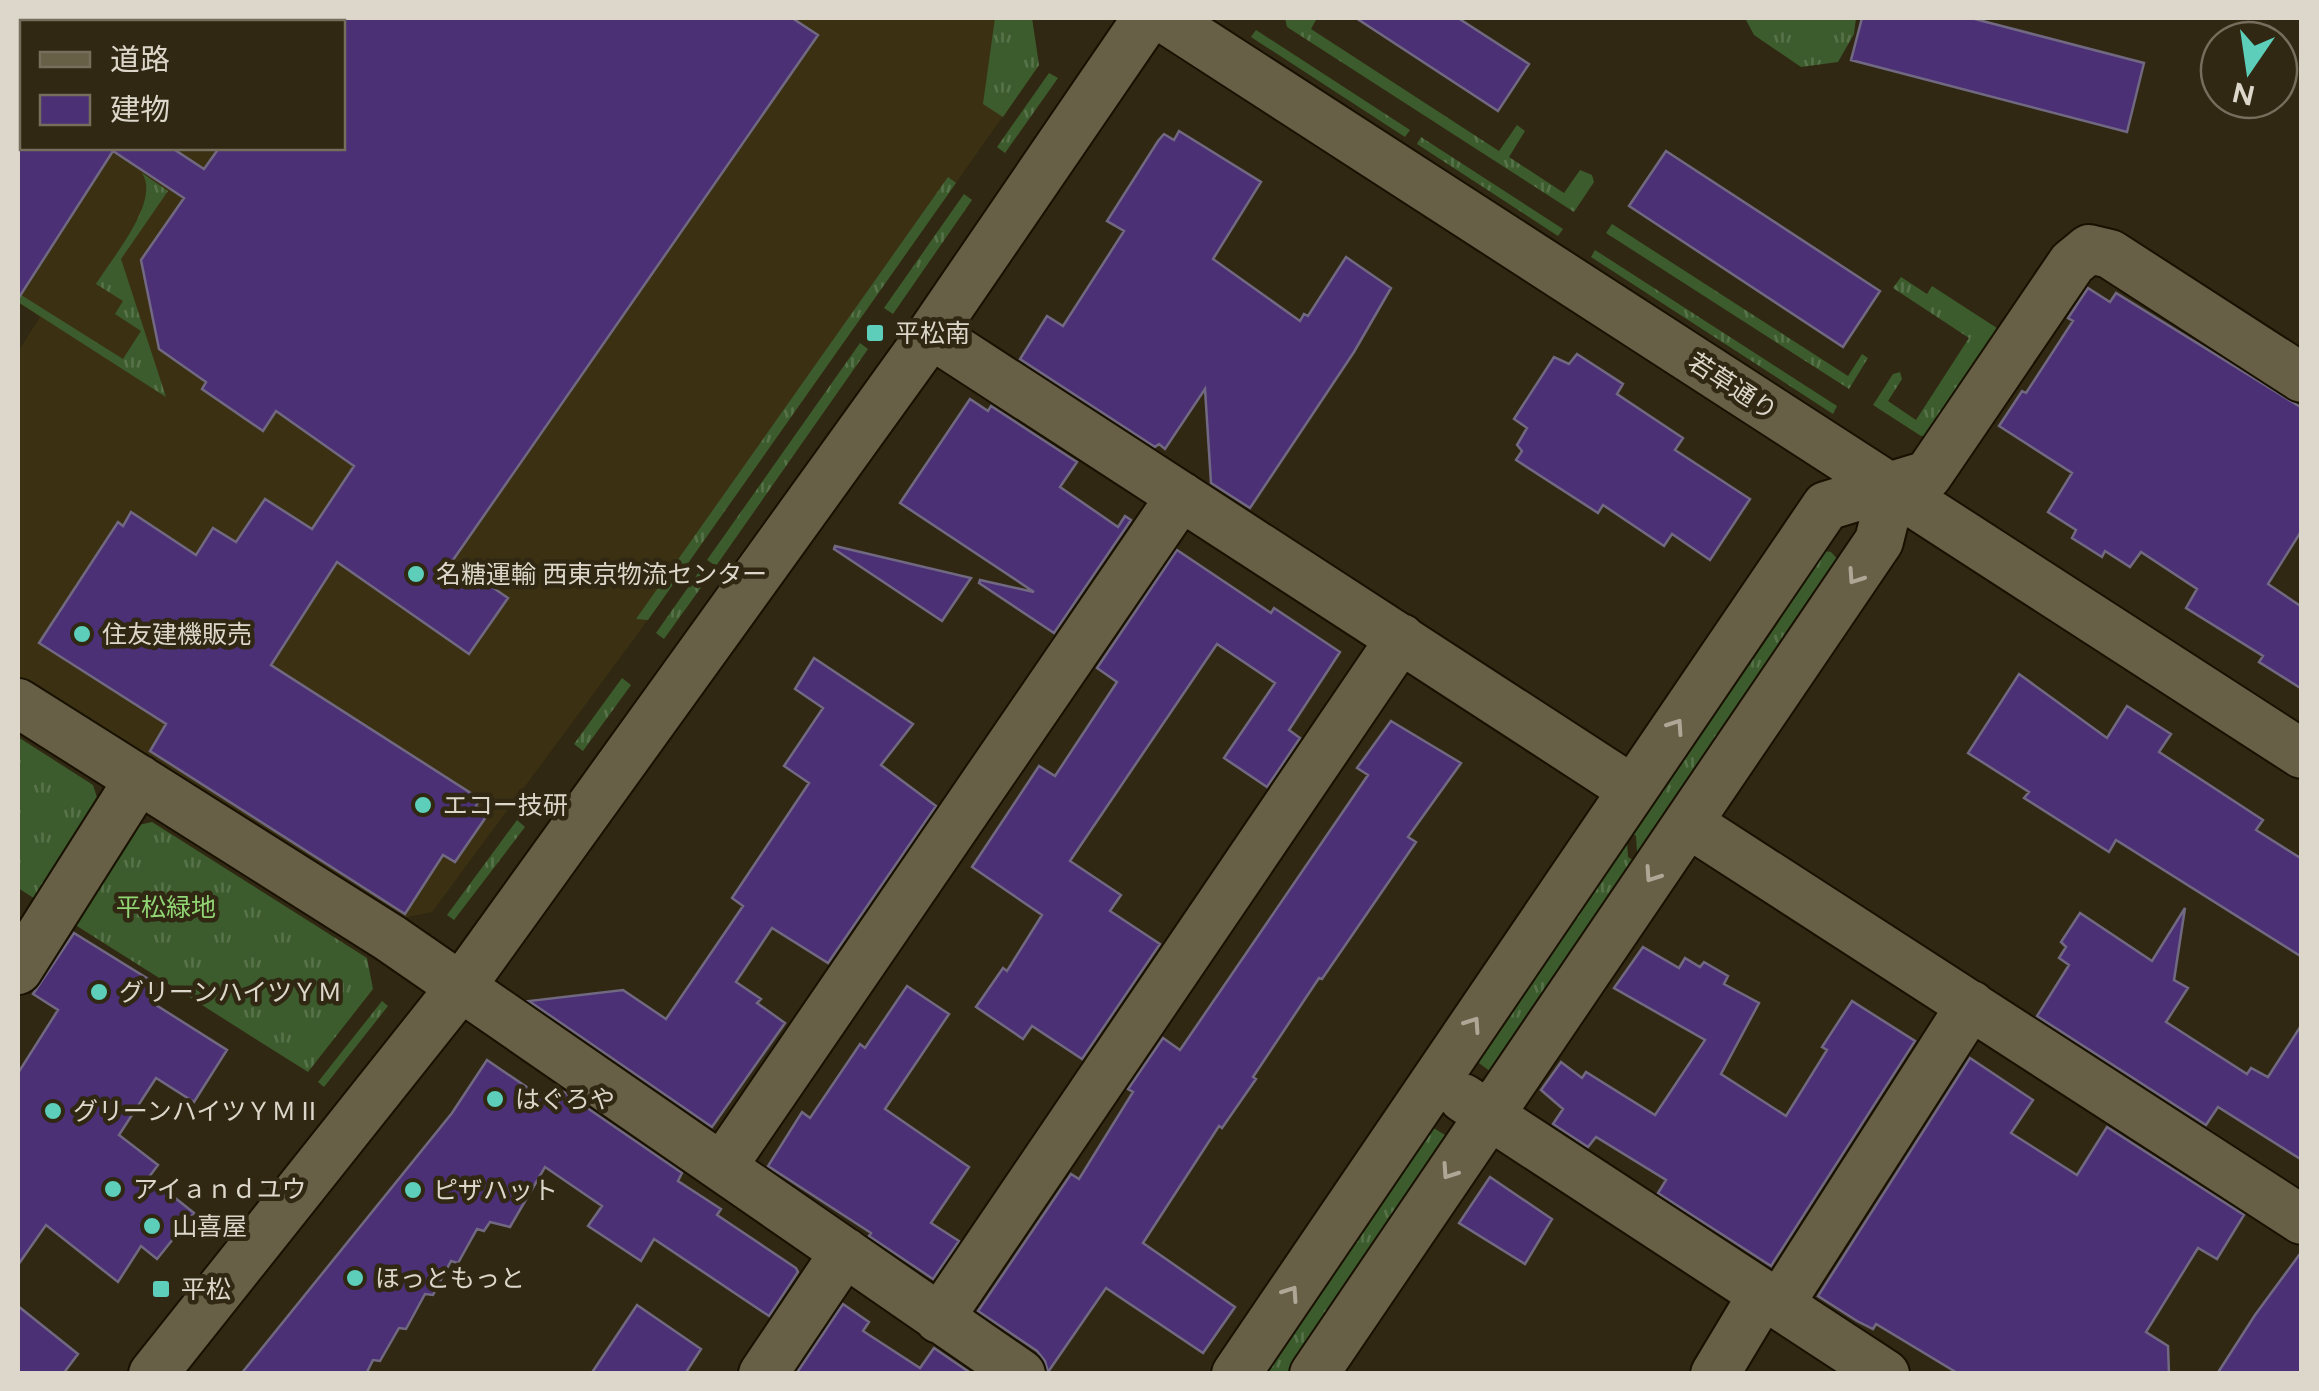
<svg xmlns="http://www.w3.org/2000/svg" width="2319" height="1391" viewBox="0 0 2319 1391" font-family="Figtree,'Noto Sans JP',sans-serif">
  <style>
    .built { fill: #3b3112; fill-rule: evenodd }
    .grass { fill: url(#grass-tufts) }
    .building { fill: #4c3075; stroke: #716981; stroke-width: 2.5 }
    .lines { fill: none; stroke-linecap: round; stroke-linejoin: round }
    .minor-casing { stroke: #181100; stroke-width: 52 }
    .minor { stroke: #685f47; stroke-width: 48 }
    .oneway { stroke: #aea796 }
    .poi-dot { fill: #5cceba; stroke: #302812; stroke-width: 4 }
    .labels { text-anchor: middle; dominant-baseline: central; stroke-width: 9; stroke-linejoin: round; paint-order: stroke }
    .poi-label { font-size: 25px; fill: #dcd7ca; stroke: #302812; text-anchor: start }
    .street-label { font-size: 25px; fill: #dcd7ca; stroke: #302812 }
    .park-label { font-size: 25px; fill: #92d575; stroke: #302812 }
  </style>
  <defs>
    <pattern id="grass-tufts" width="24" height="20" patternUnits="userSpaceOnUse" patternTransform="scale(2.5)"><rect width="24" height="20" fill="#3c5c2d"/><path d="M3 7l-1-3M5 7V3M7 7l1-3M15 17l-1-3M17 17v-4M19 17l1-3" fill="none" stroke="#58734a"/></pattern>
  </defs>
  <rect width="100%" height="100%" fill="#302812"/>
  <path class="built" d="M18,18H1032L1039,65L642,628L432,912L398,919L18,677V352L40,317L18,302ZM22,22H342V148H22Z"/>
  <path class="grass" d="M995,18H1032L1039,65L1003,117L983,104Z
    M1285,18H1317L1311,29L1499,151L1517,125L1525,131L1509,157L1564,193L1580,170L1592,175L1594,182L1574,212L1287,27Z
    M1745,18H1856L1854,34L1838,62L1801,67L1754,35Z
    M1256,30L1410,130L1405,137L1251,37Z
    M1049,73L1058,78L1005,153L997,147Z
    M1421,137L1563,229L1558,236L1417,144Z
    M142,173L168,191L121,259L166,397L18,302V293L123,359L141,331L115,314L123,301L96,284C112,258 161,201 142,173Z
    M948,177L956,183L648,620L636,619Z
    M964,194L972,200L893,314L884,308Z
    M1612,224L1848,376L1862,354L1868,358L1849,389L1606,233Z
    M1595,250L1837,406L1833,414L1591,257Z
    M1901,277L1927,294L1932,286L2003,332L1936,434L1921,436L1873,405L1893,374L1900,372L1902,379L1888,401L1916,420L1969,338L1893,288Z
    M860,343L868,349L716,566L707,560Z
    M1819,550L1831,552L1839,561L1655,849L1637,852L1636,836L1623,827Z
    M701,569L710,575L664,639L656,633Z
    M622,678L631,685L583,751L574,744Z
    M18,737L93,785L100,807L40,902L18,888Z
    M517,820L525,827L454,920L447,915Z
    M152,822L367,958L373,989L308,1072L69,921L130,827Z
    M1627,842L1628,857L1643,867L1491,1072L1475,1060L1610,846Z
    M382,1001L388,1006L324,1087L318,1082Z
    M1432,1127L1445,1135L1448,1142L1296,1373L1251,1374L1425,1128Z"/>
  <path class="building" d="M342,18H792L818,35L453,560L508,598L469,654L337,562L271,665L480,799L476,806L488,814L455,862L443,855L405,914L150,751L166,724L39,643L118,522L123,526L131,512L196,555L213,528L236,542L265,499L312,529L354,466L276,411L263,431L202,389L206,382L159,349L141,260L184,198L113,151L18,299V132L22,135V148H172L204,169L219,148H342Z
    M1356,18H1458L1529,64L1498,111Z
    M1862,18H1971L2144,63L2127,132L1851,60Z
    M1179,131L1261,182L1213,259L1300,321L1304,314L1308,316L1346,257L1391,288L1354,352L1250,508L1211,483L1205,389L1165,449L1159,444L1155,447L1020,359L1047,316L1063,326L1124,231L1107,221L1158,141L1164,134L1174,140Z
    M1666,151L1880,291L1843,347L1629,206Z
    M2088,288L2110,302L2116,293L2302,408V530L2268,584L2302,607V689L2259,662L2263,656L2186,608L2197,589L2141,552L2130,567L2105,551L2102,557L2072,538L2076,530L2048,512L2072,473L1999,426L2022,391L2026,393L2073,321L2068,318Z
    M1577,354L1623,384L1617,394L1683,438L1675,450L1750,499L1710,560L1672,534L1664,546L1603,505L1598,513L1516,460L1522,451L1517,445L1527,428L1514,419L1554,357L1569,364Z
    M970,399L988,411L991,406L1077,462L1060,487L1118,527L1125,516L1131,520L1054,633L979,583L980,580L1034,592L900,503Z
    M835,546L971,578L942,621L834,549Z
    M1177,550L1271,613L1274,608L1340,652L1289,730L1300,738L1267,787L1224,758L1275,683L1217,644L1070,861L1121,895L1110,911L1160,944L1082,1059L1032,1026L1023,1039L976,1007L1003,968L1007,971L1042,915L972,867L1039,766L1055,776L1117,682L1097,668Z
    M814,658L913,724L881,765L936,806L828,963L772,928L736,982L761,999L757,1003L785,1023L712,1127L529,1001L623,990L666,1019L743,906L732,898L809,783L784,766L823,708L795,689Z
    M2019,674L2107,738L2127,706L2171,734L2159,752L2263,820L2256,830L2302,859V957L2116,840L2109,852L2024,798L2029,792L1968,753Z
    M1391,721L1461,763L1408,837L1416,842L1322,979L1319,978L1253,1077L1256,1079L1222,1128L1219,1126L1143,1243L1235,1307L1203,1353L1106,1288L1048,1372L1045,1361L1037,1351L978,1311L1071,1174L1079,1179L1133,1092L1128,1089L1163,1038L1180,1050L1368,775L1357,768Z
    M2185,908L2174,980L2188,988L2166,1022L2247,1074L2251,1068L2268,1077L2302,1024V1160L2218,1107L2206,1125L2037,1016L2069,965L2059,958L2066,947L2061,942L2080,913L2152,961Z
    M74,933L166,990L156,1005L227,1050L194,1102L156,1078L119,1135L158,1165L149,1177L194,1213L157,1259L141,1246L118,1282L46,1225L18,1265V1073L58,1010L33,994Z
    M1643,947L1679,968L1685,958L1700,967L1704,962L1728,976L1724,984L1759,1003L1721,1074L1786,1116L1827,1050L1822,1047L1852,1001L1915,1041L1771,1266L1658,1193L1666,1180L1596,1137L1588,1147L1553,1124L1563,1109L1541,1090L1561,1062L1582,1078L1586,1072L1655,1115L1705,1040L1614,988Z
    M907,986L949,1014L885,1109L969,1167L931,1223L959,1241L933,1279L869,1236L871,1233L768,1166L802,1112L810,1118L860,1044L865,1048Z
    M1970,1058L2033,1100L2011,1133L2077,1175L2107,1127L2244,1215L2217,1259L2198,1248L2146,1332L2168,1346L2169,1374H1959L1876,1324L1873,1329L1857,1321L1818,1296Z
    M487,1060L556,1107L564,1092L682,1173L678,1181L721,1209L717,1215L796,1268L798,1272L769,1316L654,1239L641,1261L588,1226L602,1206L545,1167L510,1227L490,1222L484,1231L477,1229L458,1263L451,1261L433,1295L425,1294L406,1329L399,1328L380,1361L373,1360L366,1374H241L452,1113Z
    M1490,1177L1552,1219L1525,1264L1459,1223Z
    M2302,1251V1374H2217L2255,1315Z
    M843,1304L869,1322L863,1331L920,1368L934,1348L972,1374H796Z
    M637,1305L701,1349L685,1374H591Z
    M18,1306L78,1354L63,1374H18Z"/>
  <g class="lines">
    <g class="minor-casing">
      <path id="minor" d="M1164,18L2302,754
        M931,334L1633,790
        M18,703L390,938L1021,1374
        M1688,823L2302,1220
        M18,970L139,779
        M1463,1098L1885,1374
        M722,1167L1181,496
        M1779,1305L1971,1005
        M939,1319L1401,638
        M153,1374L460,988L931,334L1147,18
        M763,1374L845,1252
        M1236,1374L1826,506L1928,475L2072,263L2089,249L2110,254L2302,378
        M1314,1374L1879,541L1892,489
        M1715,1374L1763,1294"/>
    </g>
    <use href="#minor" class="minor"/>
  </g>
  <defs><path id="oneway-chevron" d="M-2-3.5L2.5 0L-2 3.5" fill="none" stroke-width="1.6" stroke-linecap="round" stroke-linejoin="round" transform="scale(2.5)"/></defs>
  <g class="oneway">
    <use href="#oneway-chevron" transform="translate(1855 577) rotate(124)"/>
    <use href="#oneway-chevron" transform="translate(1676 726) rotate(-56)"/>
    <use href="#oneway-chevron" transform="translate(1652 875) rotate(124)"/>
    <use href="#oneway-chevron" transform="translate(1473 1024) rotate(-56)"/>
    <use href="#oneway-chevron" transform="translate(1449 1172) rotate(124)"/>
    <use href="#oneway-chevron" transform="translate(1291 1293) rotate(-56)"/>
  </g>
  <g class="poi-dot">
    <rect x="865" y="323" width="20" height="20" rx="5"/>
    <circle cx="416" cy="574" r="10"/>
    <circle cx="82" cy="634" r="10"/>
    <circle cx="423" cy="805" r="10"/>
    <circle cx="99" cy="992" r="10"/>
    <circle cx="495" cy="1099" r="10"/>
    <circle cx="53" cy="1111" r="10"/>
    <circle cx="113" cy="1189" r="10"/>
    <circle cx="413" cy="1190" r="10"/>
    <circle cx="152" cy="1226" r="10"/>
    <circle cx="355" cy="1278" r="10"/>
    <rect x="151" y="1279" width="20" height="20" rx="5"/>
  </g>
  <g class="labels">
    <g class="poi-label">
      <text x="895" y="333">平松南</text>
      <text x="436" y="574">名糖運輸 西東京物流センター</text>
      <text x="102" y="634">住友建機販売</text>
      <text x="443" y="805">エコー技研</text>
      <text x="119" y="992">グリーンハイツＹＭ</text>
      <text x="515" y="1099">はぐろや</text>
      <text x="73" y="1111">グリーンハイツＹＭⅡ</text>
      <text x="133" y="1189">アイａｎｄユウ</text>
      <text x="433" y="1190">ピザハット</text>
      <text x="172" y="1226">山喜屋</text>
      <text x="375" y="1278">ほっともっと</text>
      <text x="181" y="1289">平松</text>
    </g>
    <g class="street-label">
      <text transform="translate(1733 386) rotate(33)">若草通り</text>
    </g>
    <g class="park-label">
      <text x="166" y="907">平松緑地</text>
    </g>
  </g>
  <rect width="2319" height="1391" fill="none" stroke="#dcd7ca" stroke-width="40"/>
  <rect x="20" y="20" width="325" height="130" fill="#302812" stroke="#756e5c" stroke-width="2.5"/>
  <rect x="40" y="52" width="50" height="15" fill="#685f47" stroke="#756e5c" stroke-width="2.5"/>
  <text x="110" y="70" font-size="30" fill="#dcd7ca">道路</text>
  <rect x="40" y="95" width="50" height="30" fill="#4c3075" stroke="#756e5c" stroke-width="2.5"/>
  <text x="110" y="120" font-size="30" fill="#dcd7ca">建物</text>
  <g transform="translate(2249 70) rotate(193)"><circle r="48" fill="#302812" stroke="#756e5c" stroke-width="2.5"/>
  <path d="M0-8L18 38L0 25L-18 38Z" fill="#5cceba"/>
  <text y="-15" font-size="28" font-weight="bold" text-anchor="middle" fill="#dcd7ca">N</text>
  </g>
</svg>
